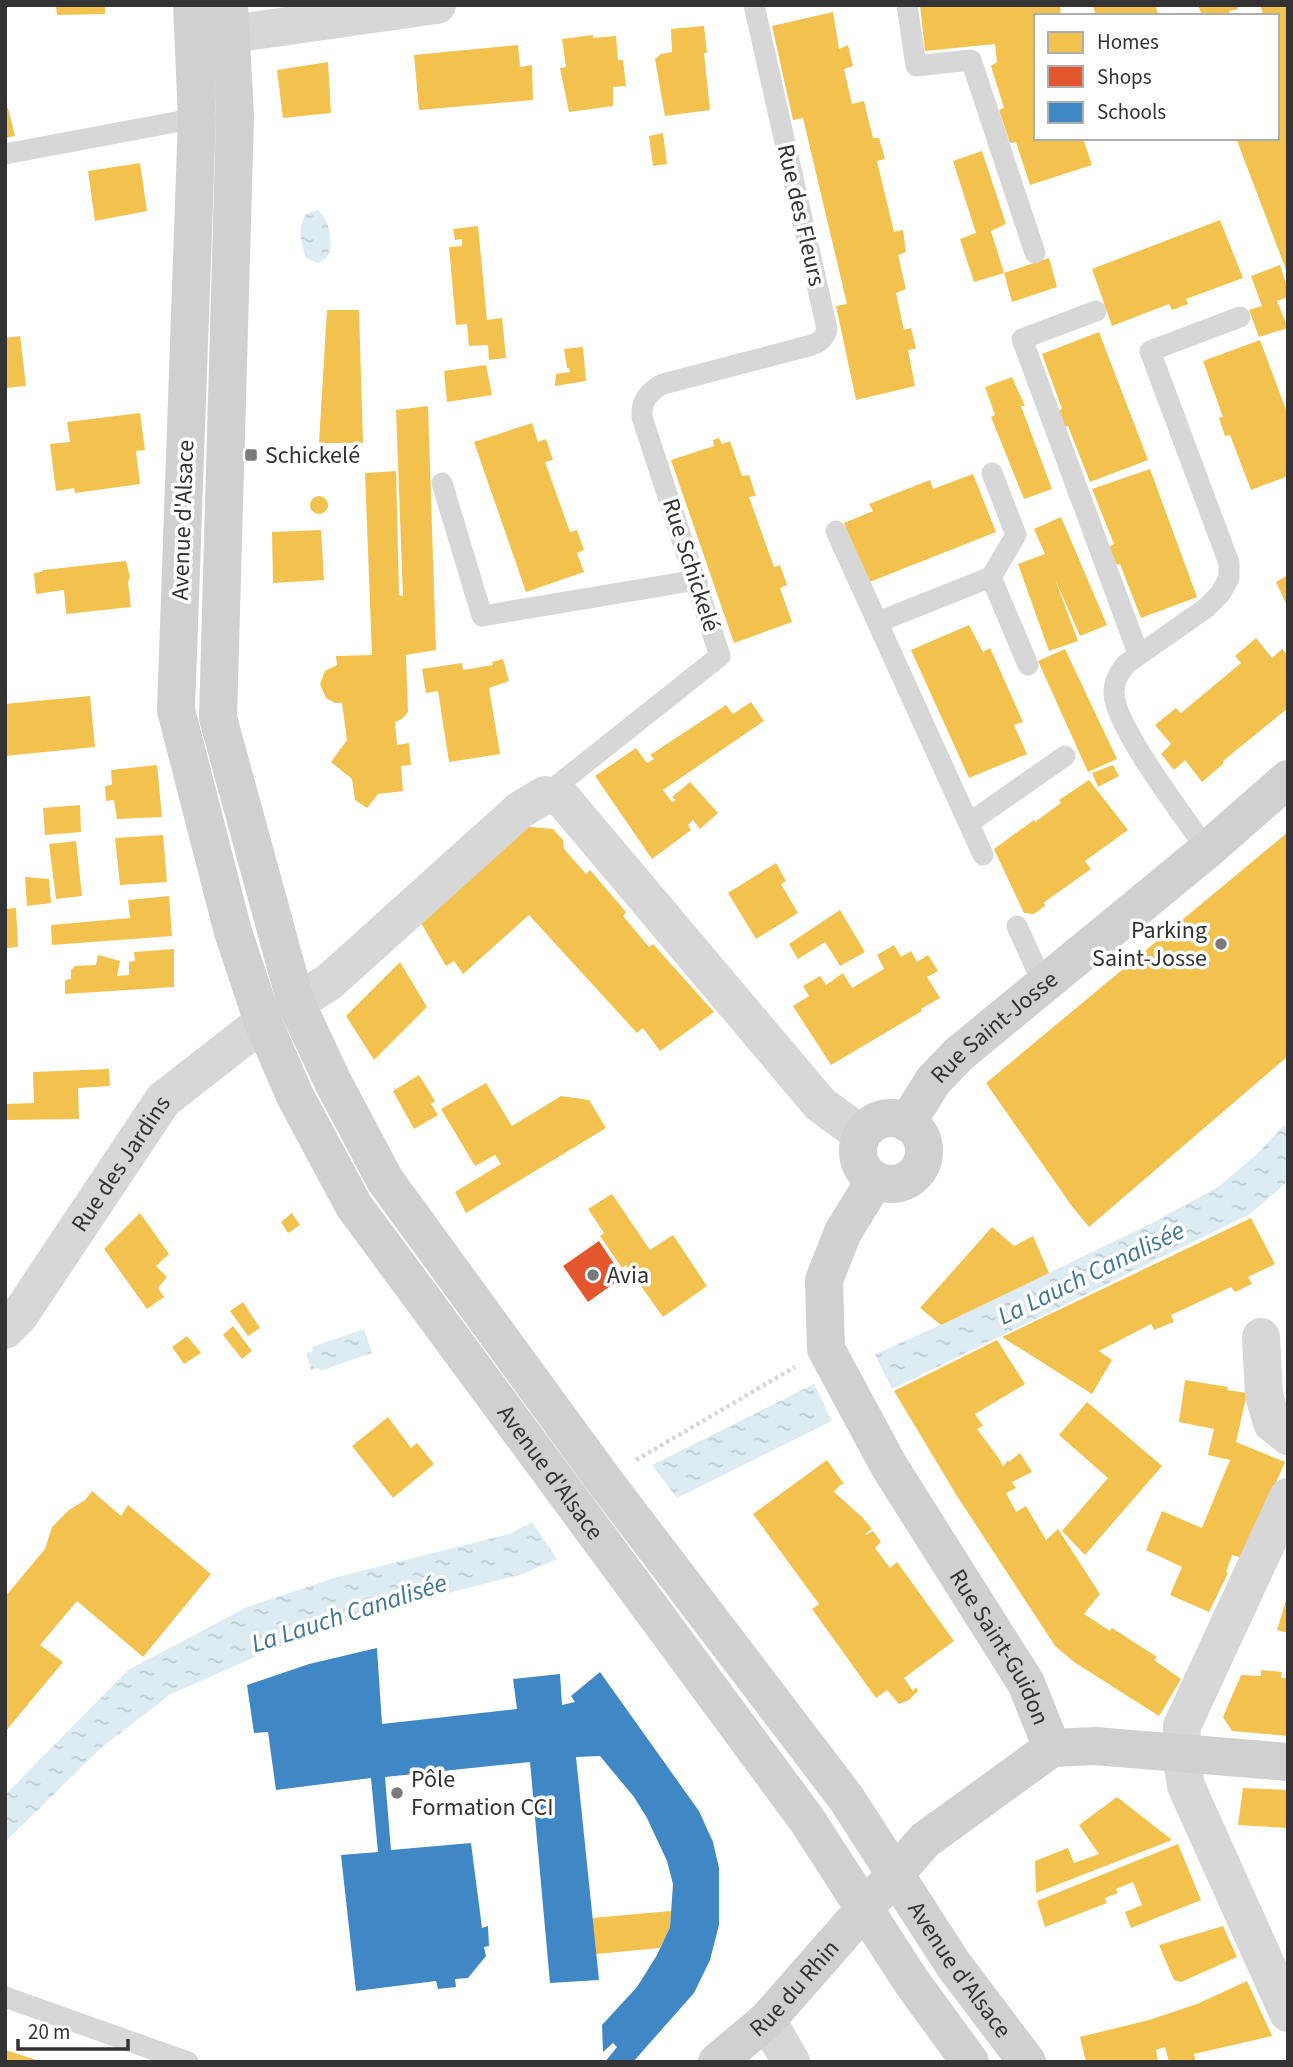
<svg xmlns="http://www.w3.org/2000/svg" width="1293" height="2067" viewBox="0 0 1293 2067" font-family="'Source Sans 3',sans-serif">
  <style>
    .water { fill: url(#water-ripples) }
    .homes { fill: #f2c14e }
    .shops { fill: #e4572e }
    .schools { fill: #3f88c5 }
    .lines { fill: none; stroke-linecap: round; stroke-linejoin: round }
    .path { stroke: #d6d6d6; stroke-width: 4.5; stroke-dasharray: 3.5 3.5; stroke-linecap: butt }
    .lane { stroke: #d7d7d7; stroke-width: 21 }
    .street { stroke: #d7d7d7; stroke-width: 38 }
    .secondary { stroke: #d0d0d0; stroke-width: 38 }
    .poi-dot { fill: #7a7a7a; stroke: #fff; stroke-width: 2.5 }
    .labels { text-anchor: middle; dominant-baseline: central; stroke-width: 7; stroke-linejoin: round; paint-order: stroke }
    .street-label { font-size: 24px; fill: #333; stroke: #fff }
    .poi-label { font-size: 24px; fill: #333; stroke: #fff; text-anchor: start }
    .water-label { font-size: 26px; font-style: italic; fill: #3f7597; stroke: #fff }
  </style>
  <defs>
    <pattern id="water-ripples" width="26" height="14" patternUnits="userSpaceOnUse" patternTransform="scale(1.75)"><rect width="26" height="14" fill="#ddebf3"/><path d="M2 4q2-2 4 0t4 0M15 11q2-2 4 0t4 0" fill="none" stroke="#becad1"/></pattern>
  </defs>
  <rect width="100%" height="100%" fill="#fff"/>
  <path class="water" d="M317,210C329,215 335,247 327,257C324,261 321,261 317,263L306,258C301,242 297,229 306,214Z
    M1284,1125L1288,1128V1181L1250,1214L892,1389L875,1354L941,1325L1152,1223L1218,1187L1258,1153Z
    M364,1329L372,1353L320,1371L318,1368L311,1370L306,1353L313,1351L312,1347Z
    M814,1384L832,1421L677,1498L652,1465Z
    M532,1522L557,1559L523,1574L424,1599L310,1633L171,1694L101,1748L5,1842V1795L128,1670L247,1607L337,1577L509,1534Z"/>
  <path class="homes" d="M56,5H105V14L57,15Z
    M920,5H1060L1061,16H1036V138H1083L1092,165L1030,185L1016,142L1010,143L999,110L1004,108L991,66L997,62L995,44L925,51Z
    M1093,5H1155L1159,16H1096Z
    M1198,5H1237L1238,9L1229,11L1231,16H1202Z
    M1260,5H1288V275L1236,138H1277V16H1264Z
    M833,12L839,49L848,45L853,66L844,69L852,104L864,101L873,138H879L885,159L877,161L894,232L903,230L906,252L898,255L906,289L896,293L904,330L911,328L916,349L908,350L915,386L856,400L836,306L847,304L803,118L793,120L772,26Z
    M704,26L707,53H704L710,110L665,116L655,59L661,54L672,52L671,29Z
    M593,35V38L616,36L618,60H623L626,86L613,87V106L569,112L560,68L566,67L562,39Z
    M518,45L520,67L532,65L533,100L419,110L414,55Z
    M328,62L331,113L283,118L277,70Z
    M8,108L15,136L5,138V109Z
    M663,133L667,164L653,166L649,136Z
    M982,151L1006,224L991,231L1004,273L1049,258L1057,287L1012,302L1004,273L974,282L960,239L976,233L953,161Z
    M140,163L147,211L95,221L88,171Z
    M1220,220L1243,278L1186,299L1188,304L1172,310L1169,304L1112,326L1092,269Z
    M478,226L487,320L502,318L506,358L489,360L488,345L469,346L467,324L456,325L449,247L462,246V239L455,240L453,229Z
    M1280,265L1288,289V297L1277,301L1288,328L1259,337L1249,310L1262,306L1251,276Z
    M327,310H359L363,443H319Z
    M1099,332L1148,460L1090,482L1068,426L1064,427L1058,411L1062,409L1042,354Z
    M20,336L26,386L5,388V338Z
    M1260,340L1288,415V476L1251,490L1230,435L1225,436L1219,418L1223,417L1203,361Z
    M583,347L586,381L555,386L556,374L570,372L569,368H567L564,349Z
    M486,365L492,395L447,402L444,371Z
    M1012,377L1025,406H1021L1052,489L1024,499L991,417L995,415L985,387Z
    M428,406L436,650L406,655L408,712L402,719L395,722L397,745L409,743L411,765L401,766L403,791L378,794L367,808L355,800L352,779L331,762L347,740L342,703H335L326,698L320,684L325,671L337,665L336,656L372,655L365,473L396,471L399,595L403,596L396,410Z
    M140,413L145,450L136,451L140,484L75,493L74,488L56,491L50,444L70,442L67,422Z
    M532,423L538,442L546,439L553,460L545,462L570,532L577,530L584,550L577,553L584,572L526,592L474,442Z
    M719,438L722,444L730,441L742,476L749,475L756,496L749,497L774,567L780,565L787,585L780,588L792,622L734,643L671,460L714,446L713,440Z
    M1150,469L1197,597L1141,618L1120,564L1117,565L1109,547L1114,544L1092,489Z
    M973,474L996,532L867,583L844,523L873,511L869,504L930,480L933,489Z
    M310 505a9 9 0 1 1 18 0a9 9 0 1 1-18 0Z
    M1061,517L1107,625L1080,636L1055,579L1078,641L1049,651L1018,564L1045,554L1034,529Z
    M321,530L324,580L273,583L272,532Z
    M126,561L130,577L128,582L131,607L66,614L64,590L36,594L34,573L42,572L43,570Z
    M1288,575V608L1276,582Z
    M969,625L983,652L990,648L1023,722L1014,725L1027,754L969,778L911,650Z
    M1256,638L1272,658L1282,649L1288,655V708L1223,761V764L1202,782L1185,760L1174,770L1161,754L1171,744L1155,725L1176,708L1181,713L1241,663L1235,656Z
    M1065,649L1117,759L1088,772L1038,661Z
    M503,659L509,681L489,688L500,754L449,762L438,691L426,693L422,669L462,663L463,670L493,665L492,662Z
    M90,696L95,747L5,756V704Z
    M751,702L764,721L663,790L672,802L676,800L672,797L690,782L718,813L700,829L693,820L688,825L691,830L652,859L595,776L636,748L647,763L654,759L650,755L726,705L733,714Z
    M157,765L162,817L117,819L114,800L106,801L105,786L112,785L111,770Z
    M1113,765L1119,776L1098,787L1092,773Z
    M1089,780L1128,830L1085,861L1091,869L1043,903L1046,905L1034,914L1024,913L994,849L1034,820L1035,822L1061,803L1059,800Z
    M80,805L81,832L45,835L43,808Z
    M520,826L553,829L563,840L564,849L586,874L590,870L626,912L623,916L649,947L653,944L714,1012L660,1051L643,1028L637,1033L529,915L463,974L454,961L446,966L421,923Z
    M1288,832V1056L1089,1227L1071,1205L986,1083Z
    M163,835L167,882L120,885L115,838Z
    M76,841L82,896L56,899L49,844Z
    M776,863L786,881L781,884L798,913L756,939L728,893Z
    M25,877L49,879L51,903L27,906Z
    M169,896L172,936L52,945L51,925L130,918L128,900Z
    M16,908L18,947L5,948V909Z
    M840,910L865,952L840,966L825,942L798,959L789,944Z
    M894,945L901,957L911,951L917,962L928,955L938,971L927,977L940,998L921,1009L922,1011L831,1065L793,1006L809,996L803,986L820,976L826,985L843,973L852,988L884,969L877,955Z
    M174,949V987L65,994V980L71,979V970L75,966L96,965L98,955L120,961L117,976L129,975V962L135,961L134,952Z
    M400,962L427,1007L374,1060L346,1016Z
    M109,1069L110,1086L78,1088L79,1119L7,1120L6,1104L34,1103L33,1072Z
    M419,1075L435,1101L431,1104L438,1115L414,1129L393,1091Z
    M486,1083L512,1126L561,1096L589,1100L606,1128L466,1213L455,1192L501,1164L495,1155L475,1166L441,1109Z
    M612,1194L650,1250L673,1235L707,1286L663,1317L626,1265L622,1268L600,1236L604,1233L588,1209Z
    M140,1213L169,1254L156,1266L167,1277L158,1288L164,1297L147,1309L104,1249Z
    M292,1213L300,1225L288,1233L281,1222Z
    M1251,1218L1275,1264L1248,1277L1252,1284L1235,1292L1231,1287L1171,1315L1174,1322L1154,1330L1151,1324L1099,1351L1112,1360L1092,1394L1002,1337Z
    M992,1227L1014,1246L1033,1236L1049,1273L941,1325L920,1308Z
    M243,1302L260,1328L248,1336L230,1311Z
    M233,1326L252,1351L242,1359L223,1335Z
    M187,1336L201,1353L184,1364L172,1347Z
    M997,1340L1025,1384L975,1414L983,1426L977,1429L1000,1460L1003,1467L1008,1460L1009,1462L1020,1453L1032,1472L1012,1482L1016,1488L1006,1493L1016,1512L1026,1506L1046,1540L1058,1529L1100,1594L1084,1614L1110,1631L1112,1628L1157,1657L1154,1660L1181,1679L1159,1716L1074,1662L1055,1646L957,1496L894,1391Z
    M1185,1380L1228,1387L1227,1390L1247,1393L1236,1442L1285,1462L1243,1558L1232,1555L1226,1572L1228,1573L1209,1612L1170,1595L1182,1567L1146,1550L1162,1511L1202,1528L1230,1460L1208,1455L1214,1429L1179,1422Z
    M1087,1402L1162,1466L1085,1555L1062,1531L1108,1478L1059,1435Z
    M388,1417L411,1448L417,1443L434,1464L393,1498L352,1446Z
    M827,1460L844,1484L840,1485L834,1492L863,1518L872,1529L865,1534L866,1535L873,1531L881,1542L875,1548L890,1568L897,1562L954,1641L904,1678L913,1691L916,1687L918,1691L909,1700L899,1704L887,1690L876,1698L812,1609L819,1604L753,1514Z
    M92,1491L121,1516L128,1505L211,1574L143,1657L77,1601L40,1645L63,1662L5,1732V1597L45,1549L52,1527L69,1510L85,1500Z
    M1287,1597H1288V1633L1277,1630Z
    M1261,1670L1282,1672L1281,1678H1288V1736L1232,1731L1223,1717L1241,1675L1261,1676Z
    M1243,1788L1288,1790V1828L1238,1825Z
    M1117,1797L1172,1840L1036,1893L1035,1861L1068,1848L1074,1863L1099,1854L1079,1825Z
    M1178,1844L1201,1900L1131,1928L1125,1912L1142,1905L1133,1882L1116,1889L1118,1893L1105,1898L1107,1903L1045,1927L1037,1901Z
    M671,1911L670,1927L660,1948L596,1954L592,1918Z
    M1223,1926L1237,1957L1181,1982L1174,1980L1159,1945Z
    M1247,1981L1272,2036L1194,2054L1196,2062H1169L1165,2047L1156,2050L1158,2062H1086L1080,2037L1149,2020L1197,2004Z
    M5,2050L40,2061V2062H5Z"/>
  <path class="shops" d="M599,1241L623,1277L588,1302L563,1266Z"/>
  <path class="schools" d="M377,1648L382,1724L517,1709L513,1679L560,1674L562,1705L575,1702L571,1696L600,1672L699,1811L713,1842L719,1868V1925L710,1960L694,1993L633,2062H605L617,2047L613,2043L603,2052L602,2025L637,1987L657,1955L670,1927L673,1884L667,1861L647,1818L634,1797L600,1756L576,1757L599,1980L550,1983L530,1762L385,1777L391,1850L471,1843L482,1928L488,1926L489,1946L484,1947L486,1956L468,1978L455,1979L456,1987L438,1989L436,1981L356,1991L341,1855L378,1852L371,1778L276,1790L268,1732L254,1733L247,1685L309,1664Z"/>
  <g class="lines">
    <path class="path" d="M636,1460L795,1367"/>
    <path class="lane" d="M907,5L916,66L971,60L1035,253
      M5,154L197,118
      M1096,311L1022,339L1138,653
      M442,483L482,616L697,580
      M836,531L983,855
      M991,577L1028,665
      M878,622L991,577L1016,535L992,473
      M545,795L720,656L642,417C641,401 649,391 663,384L812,345C820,342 825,338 827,329L754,5
      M969,823L1065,756
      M1207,850C1186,819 1114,726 1114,693C1114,681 1119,673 1126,664L1206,608L1220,594L1229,578V563L1150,351L1240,317
      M1017,926L1043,984
      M5,1997L188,2062"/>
    <g class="street">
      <path d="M231,34L437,5"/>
      <path d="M296,1003L329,982L520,810L545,795L561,797L820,1104L862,1135"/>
      <path id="s1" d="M5,1330L19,1316L163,1100L263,1022"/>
      <path d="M1261,1337L1264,1395L1272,1423L1288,1436"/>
      <path d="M1288,1497L1182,1726L1181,1753L1186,1786L1288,2013"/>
      <path d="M767,2020L791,2062"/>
    </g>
    <g class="secondary">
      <path id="s2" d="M192,5L197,118L176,710L233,932L263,1022L295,1096L354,1206L807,1820L911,1981L970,2062"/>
      <path id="s3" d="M229,5L235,116L218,718L296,1003L333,1082L385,1180L603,1479L846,1798L953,1964L1027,2062"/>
      <circle cx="891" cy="1151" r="33"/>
      <path id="s4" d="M907,1123L933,1081L959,1054L1207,850L1288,779"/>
      <path id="s5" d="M875,1180L843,1232L824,1280L826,1349L889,1466L1026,1683L1052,1748"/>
      <path d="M1052,1748L1095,1746L1288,1762"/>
      <path id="s6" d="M717,2062L767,2020L925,1840L1052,1748"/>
    </g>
  </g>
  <g class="poi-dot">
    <rect x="244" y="448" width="14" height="14" rx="3.5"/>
    <circle cx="1221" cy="944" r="7"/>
    <circle cx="593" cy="1275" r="7"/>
    <circle cx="397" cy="1793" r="7"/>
  </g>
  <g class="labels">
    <g class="street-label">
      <text transform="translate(801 215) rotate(77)">Rue des Fleurs</text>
      <text transform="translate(183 520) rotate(-88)">Avenue d'Alsace</text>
      <text transform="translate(691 565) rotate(72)">Rue Schickelé</text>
      <text stroke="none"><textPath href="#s4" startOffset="131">Rue Saint-Josse</textPath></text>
      <text stroke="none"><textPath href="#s1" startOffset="203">Rue des Jardins</textPath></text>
      <text stroke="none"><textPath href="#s2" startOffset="1566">Avenue d'Alsace</textPath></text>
      <text stroke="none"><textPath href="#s5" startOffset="527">Rue Saint-Guidon</textPath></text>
      <text stroke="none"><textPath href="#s3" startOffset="2184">Avenue d'Alsace</textPath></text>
      <text stroke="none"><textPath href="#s6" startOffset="107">Rue du Rhin</textPath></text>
    </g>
    <g class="poi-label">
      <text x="265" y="455">Schickelé</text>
      <text x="1207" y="930" text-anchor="end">Parking<tspan x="1207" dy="28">Saint-Josse</tspan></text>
      <text x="607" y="1275">Avia</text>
      <text x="411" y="1779">Pôle<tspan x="411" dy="28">Formation CCI</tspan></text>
    </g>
    <g class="water-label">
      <text transform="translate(1091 1273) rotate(-26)">La Lauch Canalisée</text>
      <text transform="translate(349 1613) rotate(-18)">La Lauch Canalisée</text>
    </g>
  </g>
  <rect width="1293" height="2067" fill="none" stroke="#333333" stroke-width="14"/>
  <rect x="1034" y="14" width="245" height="126" fill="#ffffff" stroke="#adadad" stroke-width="2"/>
  <rect x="1048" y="32" width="35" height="21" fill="#f2c14e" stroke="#adadad" stroke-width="2"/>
  <text x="1097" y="49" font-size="21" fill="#333333">Homes</text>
  <rect x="1048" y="66" width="35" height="21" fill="#e4572e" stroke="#adadad" stroke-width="2"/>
  <text x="1097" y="84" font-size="21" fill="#333333">Shops</text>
  <rect x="1048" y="102" width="35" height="21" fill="#3f88c5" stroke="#adadad" stroke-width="2"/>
  <text x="1097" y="119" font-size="21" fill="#333333">Schools</text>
  <path d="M18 2039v10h110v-10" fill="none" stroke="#333333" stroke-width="3.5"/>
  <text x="28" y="2039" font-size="21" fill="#333333" stroke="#ffffff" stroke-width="5" paint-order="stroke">20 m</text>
</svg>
